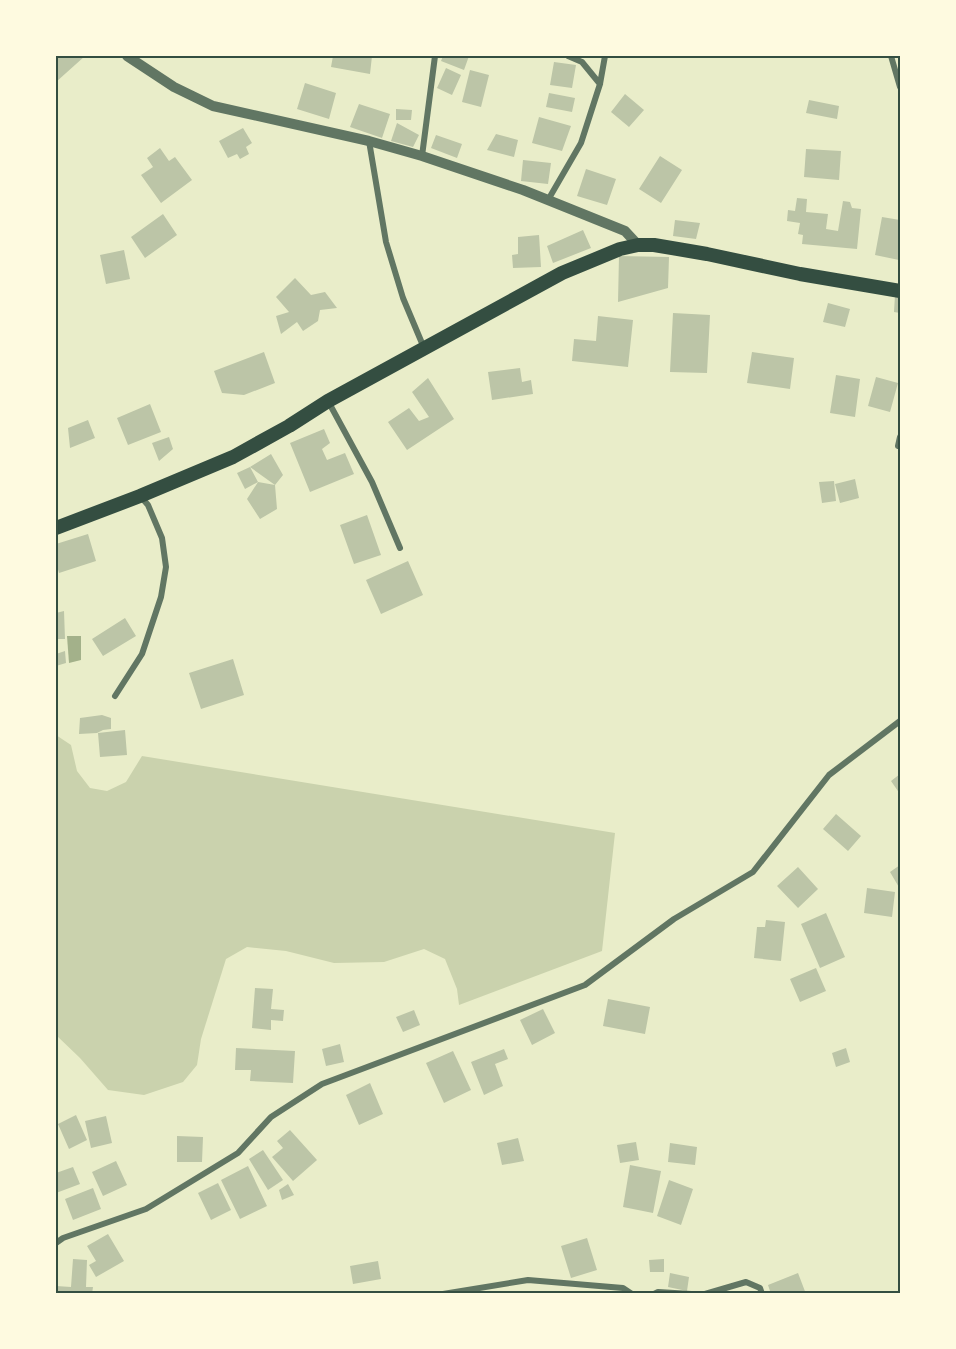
<svg xmlns="http://www.w3.org/2000/svg" width="956" height="1349" viewBox="0 0 956 1349" font-family="Spectral,serif">
  <style>
    .green { fill: #cad2ad }
    .water { fill: #a3b18a }
    .building { fill: #bcc5a7 }
    .lines { fill: none; stroke-linecap: round; stroke-linejoin: round }
    .minor { stroke: #617663; stroke-width: 6 }
    .tertiary { stroke: #617663; stroke-width: 10 }
    .primary { stroke: #344e41; stroke-width: 14 }
    .neatline { fill: none; stroke: #344e41; stroke-width: 2 }
  </style>
  <rect width="100%" height="100%" fill="#e9edc9"/>
  <path class="green" d="M56,735L71,745L77,771L90,788L107,791L126,782L142,756L615,833L602,951L459,1005L457,989L445,959L424,949L384,962L334,963L286,951L247,947L226,959L201,1039L197,1065L183,1082L144,1095L108,1090L80,1058L56,1035Z"/>
  <path class="water" d="M67,636H81V660L69,663Z"/>
  <path class="building" d="M56,56H85L56,82Z
    M333,56H372L370,74L331,67Z
    M443,56H469L464,70L441,61Z
    M554,62L576,65L572,88L550,85Z
    M446,68L461,75L452,95L437,88Z
    M470,70L489,75L481,107L462,102Z
    M305,83L336,93L329,119L297,109Z
    M549,93L575,98L572,112L546,107Z
    M625,94L644,110L629,127L611,112Z
    M809,100L839,106L837,119L806,113Z
    M359,104L390,114L382,138L350,127Z
    M396,109L412,110L411,120H396Z
    M539,117L571,126L562,151L532,143Z
    M397,123L419,135L413,147L391,141Z
    M243,128L252,143L246,147L249,154L240,159L237,154L228,158L219,141Z
    M496,134L518,140L514,157L487,150Z
    M436,135L462,144L457,158L431,148Z
    M160,148L169,161L175,157L192,180L161,203L141,175L153,167L147,158Z
    M806,149L841,151L839,180L804,177Z
    M660,156L682,170L661,203L639,189Z
    M523,160L551,163L548,184L521,181Z
    M586,169L616,179L607,205L577,196Z
    M797,198L807,199L806,212L828,214L826,229L838,231L843,201L850,202L852,208L861,209L857,249L802,244L803,235L798,234L800,223L787,221L788,210L795,211Z
    M163,214L177,235L145,258L131,237Z
    M882,217L900,220L899,260L875,255Z
    M675,220L700,223L696,239L673,236Z
    M583,230L591,248L553,263L547,246Z
    M539,235L541,267L513,268L512,255L518,254V237Z
    M124,250L130,279L106,284L100,255Z
    M619,256L669,257L668,288L618,302Z
    M295,278L311,295L325,292L337,308L320,310L318,321L303,331L297,322L281,334L276,316L289,312L276,297Z
    M895,295L900,296V313L894,312Z
    M828,303L850,309L845,327L823,322Z
    M673,313L710,315L707,373L670,372Z
    M598,316L633,320L628,367L572,361L574,339L596,341Z
    M264,352L275,383L244,395L222,393L214,371Z
    M752,352L794,358L790,389L747,383Z
    M520,368L522,382L531,380L533,394L492,400L488,372Z
    M836,375L860,379L855,417L830,413Z
    M876,377L898,383L890,412L868,406Z
    M428,378L454,419L407,450L388,422L409,408L419,421L429,417L412,392Z
    M150,404L161,432L128,445L117,418Z
    M88,420L95,438L70,448L68,428Z
    M324,429L330,443L322,449L327,460L345,453L354,474L310,492L290,443Z
    M169,437L173,449L159,461L152,443Z
    M271,454L283,475L275,485L250,467Z
    M250,467L258,482L245,489L237,473Z
    M855,479L859,498L840,503L835,484Z
    M834,481L836,501L822,503L819,482Z
    M258,482L275,485L277,509L260,519L247,499Z
    M367,515L381,555L354,564L340,525Z
    M88,534L96,561L59,573L56,562V544Z
    M408,561L423,595L381,614L366,580Z
    M64,611L65,639H56V613Z
    M125,618L136,636L103,656L92,639Z
    M65,651L66,663L56,666V654Z
    M233,659L244,695L201,709L189,673Z
    M102,715L111,718V729L103,730L97,733L79,734L80,718Z
    M125,730L127,755L100,757L98,733Z
    M900,774V794L891,781Z
    M836,814L861,836L848,851L823,829Z
    M900,865V889L890,872Z
    M798,867L818,889L798,908L777,886Z
    M867,888L895,892L892,917L864,913Z
    M826,913L845,957L820,968L801,924Z
    M766,920L785,922L781,961L754,958L757,927H765Z
    M816,968L826,991L800,1002L790,979Z
    M255,988L273,989L271,1009L284,1010L283,1021L271,1020V1030L252,1028Z
    M608,999L650,1007L645,1034L603,1026Z
    M543,1009L555,1033L532,1045L520,1020Z
    M414,1010L420,1025L403,1032L396,1017Z
    M340,1044L344,1062L326,1066L322,1049Z
    M236,1048L295,1051L293,1083L250,1081L251,1070H235Z
    M846,1048L850,1062L836,1067L832,1053Z
    M504,1049L508,1059L495,1064L503,1086L484,1095L471,1062Z
    M453,1051L471,1090L444,1103L426,1063Z
    M370,1083L383,1114L359,1125L346,1095Z
    M76,1115L87,1140L69,1149L58,1124Z
    M106,1116L112,1143L91,1148L85,1121Z
    M290,1130L317,1160L293,1181L272,1157L283,1148L277,1141Z
    M177,1136L203,1137L202,1162H177Z
    M518,1138L524,1161L502,1165L497,1143Z
    M636,1142L639,1160L620,1163L617,1145Z
    M670,1143L697,1147L695,1165L668,1162Z
    M263,1150L283,1180L268,1190L249,1159Z
    M116,1161L127,1185L103,1196L92,1172Z
    M630,1165L661,1171L653,1213L623,1207Z
    M248,1166L267,1206L240,1219L221,1180Z
    M73,1167L80,1184L56,1193V1173Z
    M669,1180L693,1189L681,1225L657,1216Z
    M218,1183L231,1210L211,1220L198,1193Z
    M288,1184L294,1195L282,1200L279,1190Z
    M93,1188L101,1209L73,1220L65,1199Z
    M108,1234L124,1261L96,1277L89,1265L96,1261L87,1246Z
    M587,1238L597,1270L571,1278L561,1246Z
    M73,1259L87,1260L86,1287H93L92,1294H56V1286L71,1287Z
    M664,1259V1272H650L649,1260Z
    M378,1261L381,1279L353,1284L350,1266Z
    M670,1273L689,1277L687,1291L668,1287Z
    M798,1273L806,1294H771L768,1285Z"/>
  <g class="lines">
    <path class="minor" d="M568,56L582,62L600,84
      M891,56L900,87
      M369,141L386,242L403,298L424,348
      M422,156L435,56
      M548,200L581,143L600,84L605,56
      M328,401L372,482L400,548
      M898,446L900,437
      M115,696L142,654L161,597L166,567L162,538L148,505L141,497
      M56,1243L63,1238L146,1209L238,1153L271,1117L322,1084L585,985L674,919L753,872L829,775L900,721
      M443,1294L528,1280L623,1288L632,1294
      M654,1294L658,1292L691,1294
      M705,1294L746,1282L760,1288L762,1294"/>
    <path class="tertiary" d="M127,56L174,87L213,106L369,141L422,156L523,190L548,200L625,231L638,245"/>
    <path class="primary" d="M56,528L140,496L233,457L289,426L328,401L562,273L620,249L638,245H654L707,254L800,274L900,291"/>
  </g>
  <rect width="956" height="1349" fill="none" stroke="#fefae0" stroke-width="114"/>
  <rect x="57" y="57" width="842" height="1235" class="neatline"/>
</svg>
